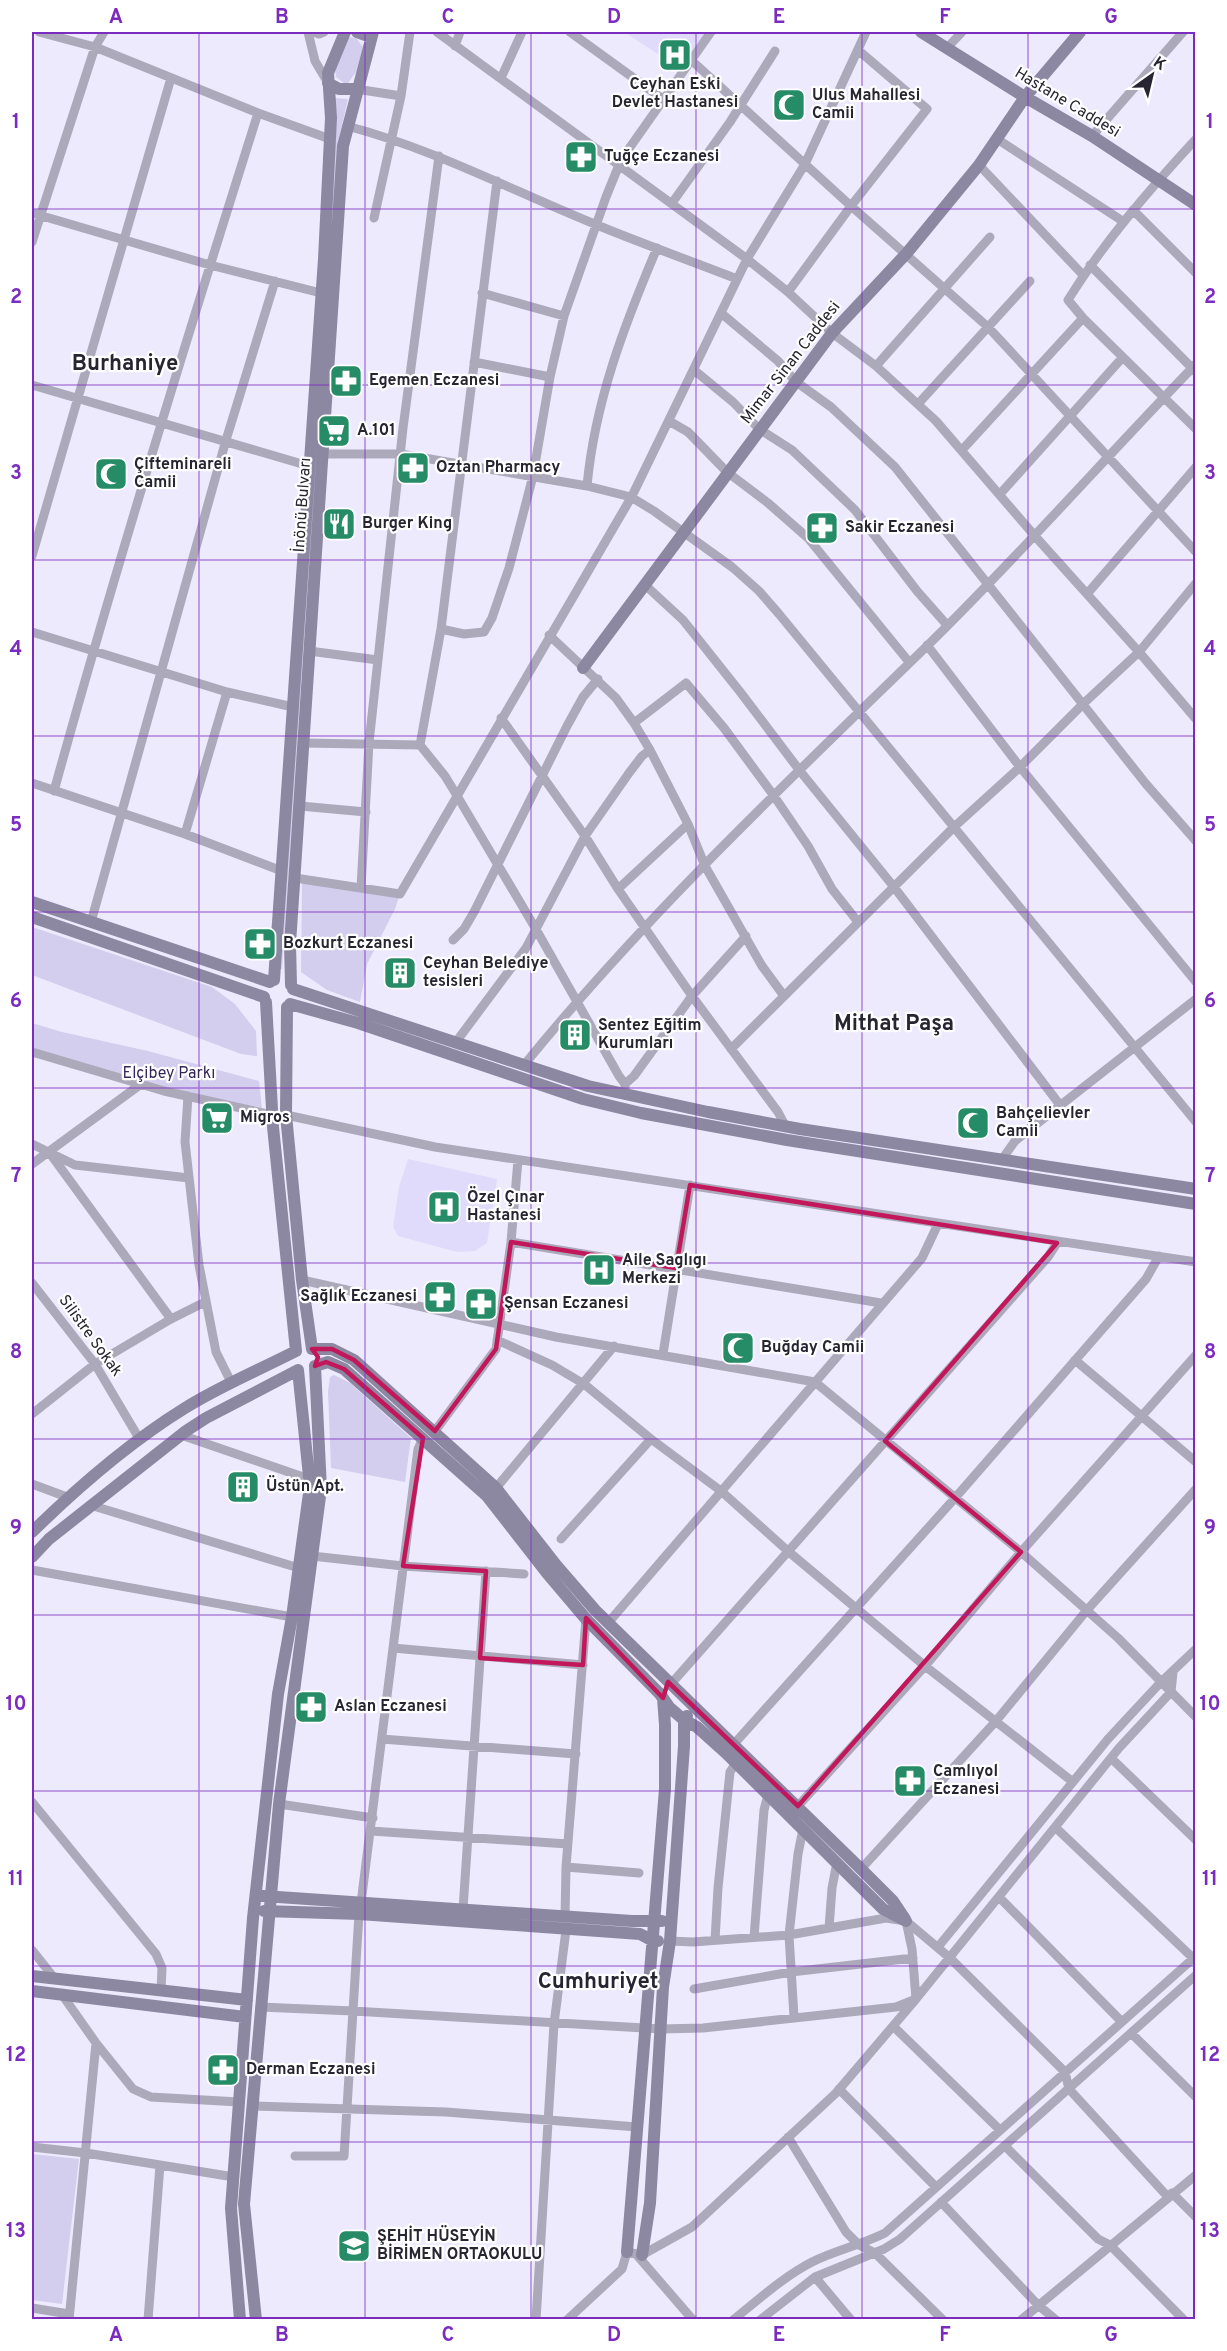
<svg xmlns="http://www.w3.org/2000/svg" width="1227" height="2351" viewBox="0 0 1227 2351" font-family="Overpass,sans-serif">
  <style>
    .built { fill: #e0dbfb }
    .green { fill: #d3cdee }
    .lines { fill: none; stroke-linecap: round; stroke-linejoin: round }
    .street { stroke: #aca9bb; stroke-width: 9 }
    .secondary { stroke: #8d88a2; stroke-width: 12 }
    .marked { fill: none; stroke: #c2185b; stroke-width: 4.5; stroke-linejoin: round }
    .grid { fill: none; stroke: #7b2cbf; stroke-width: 1.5; stroke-opacity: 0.55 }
    .labels { text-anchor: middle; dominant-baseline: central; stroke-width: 4.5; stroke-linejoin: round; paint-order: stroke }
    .poi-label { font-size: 16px; font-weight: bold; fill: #272531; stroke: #fff; text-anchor: start }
    .street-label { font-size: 16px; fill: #272531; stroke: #fff }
    .park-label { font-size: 16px; fill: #36275a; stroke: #fff }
    .district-label { font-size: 22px; font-weight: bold; fill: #272531; stroke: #fff }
    .neatline { fill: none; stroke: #7b2cbf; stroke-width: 2 }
    .grid-label { font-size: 20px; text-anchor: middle; font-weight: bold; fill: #7b2cbf }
  </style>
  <rect width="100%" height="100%" fill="#edeafe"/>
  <path class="built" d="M624,32H706L681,69Z
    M408,1159L497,1179L487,1243L475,1251L457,1252L398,1236L393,1227L399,1187Z"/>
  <path class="green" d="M348,37L356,38L363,47L356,72L348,83H344L336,77L335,70Z
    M335,98L348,99L338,142L282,969H280Z
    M326,883L400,894L395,909L367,964L360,1002L327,990L301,972L302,884Z
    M32,927L212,987L235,1004L256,1031L257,1056L241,1054L32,975Z
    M32,1023L62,1032L148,1051L259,1081L262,1108L258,1112L32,1052Z
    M334,1375L350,1383L411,1438L405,1482L331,1468L328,1392L330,1377Z
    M32,2154L79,2159L62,2304L32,2300Z"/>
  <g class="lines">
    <path class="street" d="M39,32L95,47L258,113L330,139
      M308,32L315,61L328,83
      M313,32L319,34L324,32
      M437,32L747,259L788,292L832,333L876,366L936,421L1034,535L1139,652L1196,719
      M570,32L664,100
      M455,46L460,32
      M947,48L962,32
      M691,60L851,206L988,327L1196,552
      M501,78L522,32
      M356,89L401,96
      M347,126C434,149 513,191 597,225C643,244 691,261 737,279
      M1092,136L1183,32
      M997,139L1124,222
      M1196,139C1149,190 1104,242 1068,300L1083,318L1196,429
      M979,165L1083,275
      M672,203L730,122L775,51
      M1133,210L1196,273
      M32,213L210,265L321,293
      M374,218L401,96L410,32
      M32,242L95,47L104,32
      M1090,265L1196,372
      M788,292L851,206L927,109L858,50
      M482,293L564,316
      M721,313L778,361L795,381L831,407L895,467L1146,784L1196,841
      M474,362L550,377
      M876,366L990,237
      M694,370L733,402L759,429L792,450L831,487L855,510L917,591L947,625
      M32,385L309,466
      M918,404L1030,281
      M669,421L688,432L727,472L768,503L808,538L909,662
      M962,450L1083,318
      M323,454H401L587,486L631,497L654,511L732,567L759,591L779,614L1196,1122
      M587,486C595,401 624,326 657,248
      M1000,494L1123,357
      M32,556L171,78
      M644,584L683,620L741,693L800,771L894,887L1060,1105
      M1087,594L1196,467
      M441,629L464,634L484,632L492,618L509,568L533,476L550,377L564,316L606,197L621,160L711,32
      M32,632L227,692L293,707
      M549,635L616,698L634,723L650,750L688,824L705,866L762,966L784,996
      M927,645L1020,767L1196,982
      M309,651L378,660
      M501,718L585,836L618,889L692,996L778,1112L786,1127
      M634,723L686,683L724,728L774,796L808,846L832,889L858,922
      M304,743L420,745L445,776L456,794L537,931L619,1076L625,1084V1095
      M420,745L441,629L497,181
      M32,783L185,834L282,871
      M54,791C117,563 187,338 258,113
      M300,806L366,812
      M185,834L227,692
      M295,878L400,894L632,496L747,259L805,164L866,32
      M361,888L369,743L403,428L439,156
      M618,889L688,824
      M91,922L226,440L275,281
      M453,940L464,929L474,912L567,726L583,697L598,679
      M456,1042L526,948L585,836L629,773L642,756L650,750
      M731,1049L954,827L1020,767L1084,703L1139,652L1196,583
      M32,1052L164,1091L272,1115
      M524,1065C645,916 788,781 926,647C1019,556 1105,458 1196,364
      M625,1084L634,1076L692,996L746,936
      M188,1096L185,1142L199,1265L216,1352L231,1382
      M286,1115L435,1147L1196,1262
      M32,1144L75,1165L189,1178
      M49,1152L171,1319
      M1003,1158L1015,1141L1196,999
      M32,1164L141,1084
      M511,1242L881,1303
      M302,1280L556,1337L815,1382L1021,1552L1118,1638L1196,1717
      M32,1283L95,1364L140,1440
      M497,1340L552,1365L584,1384L651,1439L721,1491L789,1552L925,1666L1073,1782
      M663,1354L690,1185
      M1075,1360L1196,1462
      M32,1414L95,1364L171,1319L205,1302
      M435,1431L496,1349L511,1242L518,1160
      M181,1435L309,1479
      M32,1484L67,1497
      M496,1488L614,1346
      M90,1505L299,1568
      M561,1539L651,1439
      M312,1556L403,1566L524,1574
      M32,1570L292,1617
      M608,1623L922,1258L938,1224
      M393,1648L583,1665
      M671,1684L1048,1257L1057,1243
      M382,1739L576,1754
      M734,1744L955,1498L1146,1279L1159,1256
      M1111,1758L1196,1840
      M32,1802L156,1954L162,1968L161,1991
      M279,1804L373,1818
      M798,1806L925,1666L1021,1552L1196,1355
      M1055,1827L1193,1958
      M371,1831L568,1844
      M566,1867L639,1873
      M861,1869L996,1721L1087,1610L1196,1489
      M999,1897L1122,2022
      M361,1903L418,1449L423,1438
      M463,1909L486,1571
      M565,1917L566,1867L586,1619
      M829,1928L832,1888L837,1862
      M754,1937L764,1810L768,1795
      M715,1940L718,1888L730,1772L736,1763
      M670,1941L693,1942L789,1935L886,1918L906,1921L950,1958L1065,2072L1069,2089L1168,2197
      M938,1947L1108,1739L1161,1682L1196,1649
      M32,1950L55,1979
      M694,1989L791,1972L913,1958
      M63,1996L96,2043L133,2089L151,2097L239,2102
      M260,2007L353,2011L661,2029L703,2028L896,2007L916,1999L1119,1748L1171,1692L1173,1672
      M794,2017L789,1935L798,1854L803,1829
      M893,2026L1000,2130
      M1131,2033L1196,2097
      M839,2089L936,2187
      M253,2106L446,2112L637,2127
      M788,2137L846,2232L859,2245L875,2253L943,2320
      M1005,2146L1098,2239L1110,2245L1184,2320
      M32,2147L86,2153L234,2177
      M295,2156H344L359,1914
      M1172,2193L1196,2217
      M941,2202L1038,2305L1056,2320
      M636,2254L693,2320
      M815,2277L851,2320
      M32,2308L69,2314
      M69,2320L96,2043
      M148,2320L160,2165
      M536,2320L554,2024L566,1930
      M567,2320L622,2269L627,2252L642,2255L692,2227L836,2093L916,1999L912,1949L906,1921
      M733,2320C758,2300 783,2277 812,2262C836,2250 861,2245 885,2233L1196,1956
      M760,2320L815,2277L884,2249L900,2239L1196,1975
      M1021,2320L1196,2175"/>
    <path class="secondary" d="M357,32L371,37
      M921,32L1025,97L1092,136L1196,205
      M328,83L339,89H356
      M583,668L832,333L906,254L979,165L1025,97L1080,32
      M32,902L270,982
      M32,917L264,997
      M274,980L324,259L331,118L328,73L345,32
      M291,985L290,944L343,146L373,32
      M293,989L588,1086L708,1112L800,1129L1196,1189
      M290,1004L358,1023L583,1099L641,1113L787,1140L1196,1204
      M287,1007L286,1115L302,1280L312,1349H332L354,1360L496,1488L556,1565L595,1610L861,1869L893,1901L905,1919
      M32,1532C78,1487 130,1442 185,1408C220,1386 259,1370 296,1351L273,1127L266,1002
      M32,1557L49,1539L186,1431L206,1418L298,1370L310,1486L292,1617L278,1694L253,1918L231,2208L240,2320
      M263,1896L632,1921H662
      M264,1911L359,1914L640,1934L653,1941H658
      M32,1976L247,2000
      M32,1991L245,2017
      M627,2252L665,1789V1725L663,1698
      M642,2255L650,2203L663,1987L670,1941L684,1746V1720L687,1716
      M256,2320L244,2204L279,1804L321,1489L315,1366L328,1362L344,1369L487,1496L547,1573L586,1619L660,1694L669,1707L684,1720L697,1727L726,1753L883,1909L906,1921"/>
  </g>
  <path class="marked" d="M690,1185L1057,1243L885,1441L1021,1552L798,1806L668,1682L663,1698L586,1618L583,1665L480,1658L486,1571L403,1566L423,1438L344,1369L326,1362L315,1366L318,1357L312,1349H332L354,1360L435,1431L496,1349L511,1242L676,1268Z"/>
  <path class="grid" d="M199,32V2320M365,32V2320M531,32V2320M696,32V2320M862,32V2320M1028,32V2320M32,209H1196M32,385H1196M32,560H1196M32,736H1196M32,912H1196M32,1088H1196M32,1263H1196M32,1439H1196M32,1615H1196M32,1791H1196M32,1966H1196M32,2142H1196"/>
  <defs>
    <g id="hospital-square" transform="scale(1.725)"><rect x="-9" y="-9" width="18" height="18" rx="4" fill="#268b67" stroke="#fff"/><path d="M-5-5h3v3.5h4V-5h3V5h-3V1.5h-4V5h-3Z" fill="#fff"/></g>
    <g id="mosque-square" transform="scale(1.725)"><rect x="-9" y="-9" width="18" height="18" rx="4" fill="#268b67" stroke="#fff"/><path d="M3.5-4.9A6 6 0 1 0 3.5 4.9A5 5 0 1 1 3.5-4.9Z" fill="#fff"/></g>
    <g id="pharmacy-square" transform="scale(1.725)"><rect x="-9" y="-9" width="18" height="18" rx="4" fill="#268b67" stroke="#fff"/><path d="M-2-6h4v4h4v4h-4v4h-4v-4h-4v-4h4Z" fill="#fff"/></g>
    <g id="supermarket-square" transform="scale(1.725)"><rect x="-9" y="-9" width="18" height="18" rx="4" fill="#268b67" stroke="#fff"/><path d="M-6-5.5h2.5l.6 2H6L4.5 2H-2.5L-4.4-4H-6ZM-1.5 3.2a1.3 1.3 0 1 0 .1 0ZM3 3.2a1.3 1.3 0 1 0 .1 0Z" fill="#fff"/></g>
    <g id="restaurant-square" transform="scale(1.725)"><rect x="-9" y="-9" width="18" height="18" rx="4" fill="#268b67" stroke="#fff"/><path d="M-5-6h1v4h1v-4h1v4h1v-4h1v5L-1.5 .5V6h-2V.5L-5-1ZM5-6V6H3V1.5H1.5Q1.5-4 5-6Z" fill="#fff"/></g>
    <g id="building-square" transform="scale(1.725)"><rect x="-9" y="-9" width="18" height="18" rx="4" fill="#268b67" stroke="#fff"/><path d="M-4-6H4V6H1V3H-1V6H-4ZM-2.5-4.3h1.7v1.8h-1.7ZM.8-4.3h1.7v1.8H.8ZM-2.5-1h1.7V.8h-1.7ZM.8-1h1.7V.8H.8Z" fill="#fff"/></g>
    <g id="school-square" transform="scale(1.725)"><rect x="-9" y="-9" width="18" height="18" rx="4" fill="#268b67" stroke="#fff"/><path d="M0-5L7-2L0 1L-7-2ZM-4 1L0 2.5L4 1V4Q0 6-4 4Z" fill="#fff"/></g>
  </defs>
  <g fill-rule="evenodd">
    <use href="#hospital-square" x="675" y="55"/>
    <use href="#mosque-square" x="789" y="105"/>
    <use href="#pharmacy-square" x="581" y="157"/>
    <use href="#pharmacy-square" x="346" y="381"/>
    <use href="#supermarket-square" x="334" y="431"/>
    <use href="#pharmacy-square" x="413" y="468"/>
    <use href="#mosque-square" x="111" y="474"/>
    <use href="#restaurant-square" x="339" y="524"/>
    <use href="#pharmacy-square" x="822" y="528"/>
    <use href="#pharmacy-square" x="260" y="944"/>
    <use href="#building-square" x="400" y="973"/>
    <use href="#building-square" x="575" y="1035"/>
    <use href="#supermarket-square" x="217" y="1118"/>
    <use href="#mosque-square" x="973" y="1123"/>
    <use href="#hospital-square" x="444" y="1207"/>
    <use href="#hospital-square" x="599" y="1270"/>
    <use href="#pharmacy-square" x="440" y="1297"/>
    <use href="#pharmacy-square" x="481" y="1304"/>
    <use href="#mosque-square" x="738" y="1348"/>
    <use href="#building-square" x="243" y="1487"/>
    <use href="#pharmacy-square" x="311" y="1707"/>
    <use href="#pharmacy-square" x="910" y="1781"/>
    <use href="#pharmacy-square" x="223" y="2070"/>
    <use href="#school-square" x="354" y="2246"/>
  </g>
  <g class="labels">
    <g class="poi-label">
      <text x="675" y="85" text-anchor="middle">Ceyhan Eski<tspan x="675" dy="18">Devlet Hastanesi</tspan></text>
      <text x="812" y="96">Ulus Mahallesi<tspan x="812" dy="18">Camii</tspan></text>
      <text x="604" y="157">Tuğçe Eczanesi</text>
      <text x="369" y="381">Egemen Eczanesi</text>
      <text x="357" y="431">A.101</text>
      <text x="134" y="465">Çifteminareli<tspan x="134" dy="18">Camii</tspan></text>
      <text x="436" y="468">Oztan Pharmacy</text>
      <text x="362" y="524">Burger King</text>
      <text x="845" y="528">Sakir Eczanesi</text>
      <text x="283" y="944">Bozkurt Eczanesi</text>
      <text x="423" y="964">Ceyhan Belediye<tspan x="423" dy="18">tesisleri</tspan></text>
      <text x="598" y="1026">Sentez Eğitim<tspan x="598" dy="18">Kurumları</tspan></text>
      <text x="996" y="1114">Bahçelievler<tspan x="996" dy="18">Camii</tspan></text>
      <text x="240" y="1118">Migros</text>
      <text x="467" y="1198">Özel Çınar<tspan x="467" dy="18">Hastanesi</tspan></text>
      <text x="622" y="1261">Aile Saglıgı<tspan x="622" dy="18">Merkezi</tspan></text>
      <text x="417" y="1297" text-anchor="end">Sağlık Eczanesi</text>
      <text x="504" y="1304">Şensan Eczanesi</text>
      <text x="761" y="1348">Buğday Camii</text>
      <text x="266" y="1487">Üstün Apt.</text>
      <text x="334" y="1707">Aslan Eczanesi</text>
      <text x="933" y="1772">Camlıyol<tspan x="933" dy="18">Eczanesi</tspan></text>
      <text x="246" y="2070">Derman Eczanesi</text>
      <text x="377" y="2237">ŞEHİT HÜSEYİN<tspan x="377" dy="18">BİRİMEN ORTAOKULU</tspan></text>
    </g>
    <g class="street-label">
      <text transform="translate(1067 103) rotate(31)">Hastane Caddesi</text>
      <text transform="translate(791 363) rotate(-52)">Mimar Sinan Caddesi</text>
      <text transform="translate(303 505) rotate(-86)">İnönü Bulvarı</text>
      <text transform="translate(90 1336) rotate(54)">Silistre Sokak</text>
    </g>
    <g class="park-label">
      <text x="169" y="1074">Elçibey Parkı</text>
    </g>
    <g class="district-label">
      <text x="125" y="364">Burhaniye</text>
      <text x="894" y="1024">Mithat Paşa</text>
      <text x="598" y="1982">Cumhuriyet</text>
    </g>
  </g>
  <rect width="1227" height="2351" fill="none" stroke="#ffffff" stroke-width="66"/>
  <g transform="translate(1152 75) rotate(34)" stroke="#ffffff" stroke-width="4.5" paint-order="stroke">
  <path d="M0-4.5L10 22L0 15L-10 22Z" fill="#272531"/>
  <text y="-9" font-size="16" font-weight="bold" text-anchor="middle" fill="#272531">K</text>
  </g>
  <rect x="33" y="33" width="1161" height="2285" class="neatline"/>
  <g class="grid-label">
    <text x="116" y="23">A</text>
    <text x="282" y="23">B</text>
    <text x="448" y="23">C</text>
    <text x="614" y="23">D</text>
    <text x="779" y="23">E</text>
    <text x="945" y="23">F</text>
    <text x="1111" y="23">G</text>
    <text x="16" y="128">1</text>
    <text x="1210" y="128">1</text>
    <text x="16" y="303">2</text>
    <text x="1210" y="303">2</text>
    <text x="16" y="479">3</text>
    <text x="1210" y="479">3</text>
    <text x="16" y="655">4</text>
    <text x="1210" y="655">4</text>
    <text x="16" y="831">5</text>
    <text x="1210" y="831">5</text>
    <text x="16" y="1007">6</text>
    <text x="1210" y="1007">6</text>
    <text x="16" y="1182">7</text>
    <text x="1210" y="1182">7</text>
    <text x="16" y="1358">8</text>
    <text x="1210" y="1358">8</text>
    <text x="16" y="1534">9</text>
    <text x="1210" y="1534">9</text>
    <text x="16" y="1710">10</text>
    <text x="1210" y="1710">10</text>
    <text x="16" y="1885">11</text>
    <text x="1210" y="1885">11</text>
    <text x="16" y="2061">12</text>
    <text x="1210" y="2061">12</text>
    <text x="16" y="2237">13</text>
    <text x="1210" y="2237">13</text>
    <text x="116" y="2341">A</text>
    <text x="282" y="2341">B</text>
    <text x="448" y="2341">C</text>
    <text x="614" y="2341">D</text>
    <text x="779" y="2341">E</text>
    <text x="945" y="2341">F</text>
    <text x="1111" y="2341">G</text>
  </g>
</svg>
